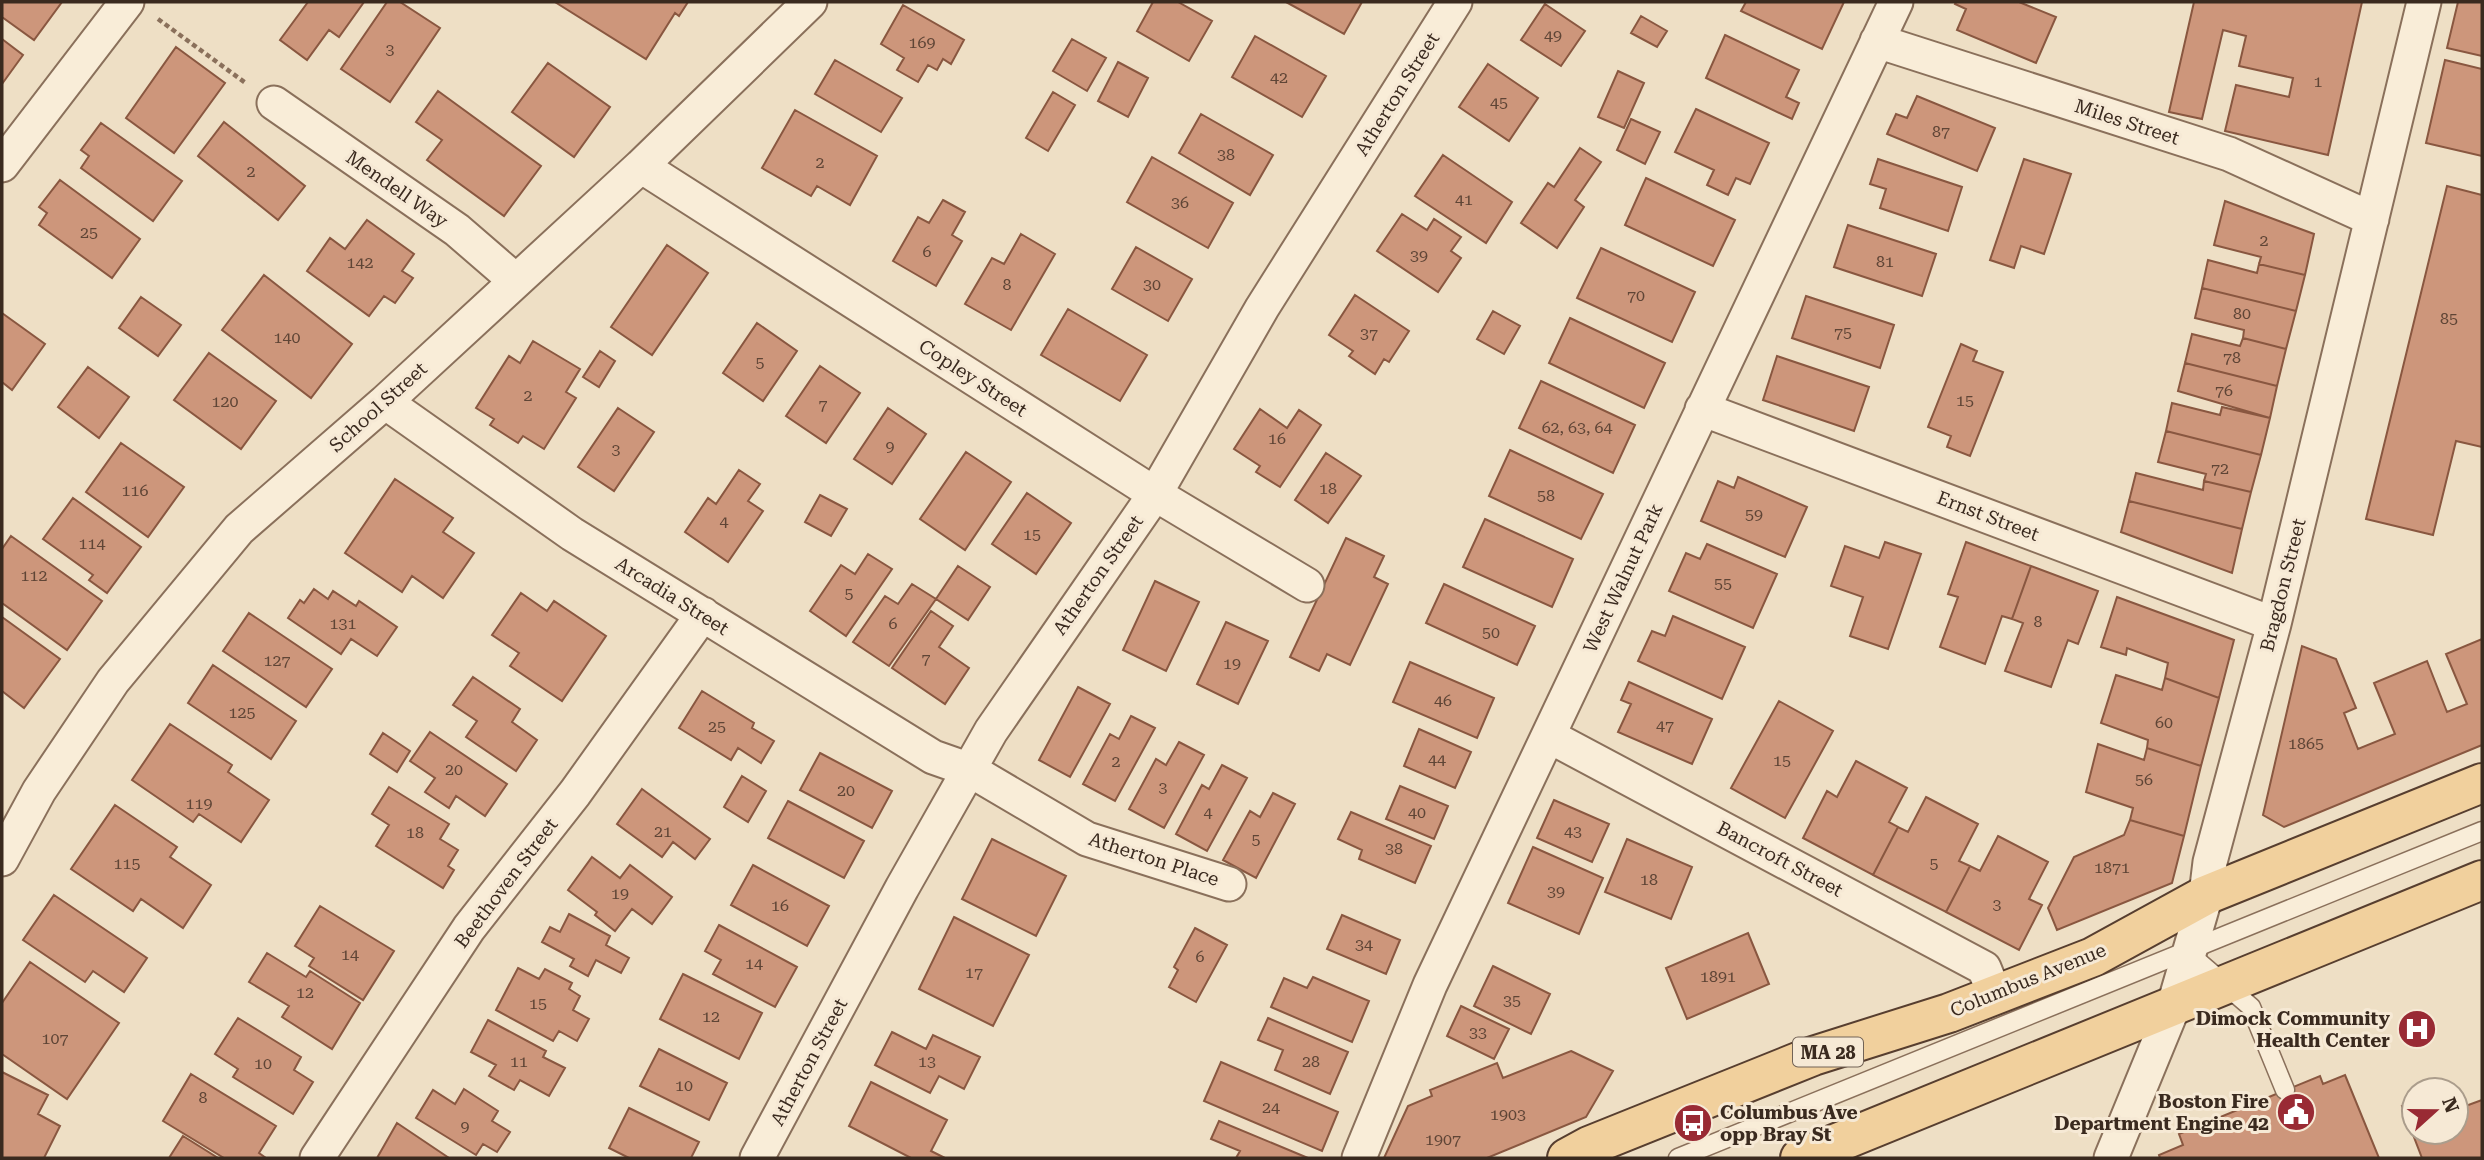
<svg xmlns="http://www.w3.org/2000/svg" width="2484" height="1160" viewBox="0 0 2484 1160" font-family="'Roboto Serif',serif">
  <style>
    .building { fill: #cd967b; stroke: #895740; stroke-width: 2 }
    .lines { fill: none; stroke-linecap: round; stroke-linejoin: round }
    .service-casing { stroke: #8a705b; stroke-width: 21 }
    .minor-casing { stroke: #8a705b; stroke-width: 37 }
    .primary-casing { stroke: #573e2f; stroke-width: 42 }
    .path { stroke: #8a705b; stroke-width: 4.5; stroke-dasharray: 5 3.5; stroke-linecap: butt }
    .service { stroke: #f9edd8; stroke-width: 18 }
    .minor { stroke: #f9edd8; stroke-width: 33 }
    .primary { stroke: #f1d09d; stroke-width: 38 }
    .labels { text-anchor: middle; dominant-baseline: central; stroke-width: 6; stroke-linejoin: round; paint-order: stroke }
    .number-label { font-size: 16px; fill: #5f4536 }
    .shield { fill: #f6e9d5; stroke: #726356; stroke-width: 2 }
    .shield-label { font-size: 18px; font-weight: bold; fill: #3a2a1f }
    .street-label { font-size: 19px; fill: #3a2a1f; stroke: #f6e9d5 }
    .poi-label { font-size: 19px; font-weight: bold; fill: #3a2a1f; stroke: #f6e9d5; text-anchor: end }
  </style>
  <rect width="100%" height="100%" fill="#eedfc5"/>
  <path class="building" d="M2,2H62L34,40L2,17Z
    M308,2H364L339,37L329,30L307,60L280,40Z
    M387,2H400L440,28L390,102L341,69Z
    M555,2H688L679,16L675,13L646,59Z
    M1153,2H1178L1212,21L1189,61L1137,31Z
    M1286,2H1362L1344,34Z
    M1746,2H1844L1822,49L1741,11Z
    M1956,2H2019L2056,17L2036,63L1957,30L1966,9L1955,4Z
    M2194,2H2362L2328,155L2225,131L2236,85L2289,97L2293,78L2239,66L2246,36L2223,30L2202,119L2169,112Z
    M2458,2H2482V56L2447,48Z
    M1545,4L1585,31L1561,66L1521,40Z
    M903,5L964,40L951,64L943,59L937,70L928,65L918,82L897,70L904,58L881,44Z
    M1641,16L1667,31L1657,47L1631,33Z
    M1725,35L1799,70L1786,97L1799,103L1792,119L1706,78Z
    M1255,36L1326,76L1302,117L1232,77Z
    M2,39L23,55L2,84Z
    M1072,39L1106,58L1087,91L1053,71Z
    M176,47L225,83L174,153L126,118Z
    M835,60L902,98L881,132L815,94Z
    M2445,60L2482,69V156L2426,143Z
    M1118,62L1148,78L1128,117L1098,101Z
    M548,63L610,107L574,157L512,112Z
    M1488,64L1538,98L1509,141L1459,107Z
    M1618,71L1644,83L1624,128L1598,117Z
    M438,91L541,166L504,216L427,160L442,140L416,122Z
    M1053,92L1075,105L1048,151L1026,138Z
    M1917,96L1995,128L1977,171L1887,134L1896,114L1907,118Z
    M1696,109L1769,143L1750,184L1736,178L1728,195L1707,185L1714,170L1675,152Z
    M795,110L877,156L850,205L817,186L811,196L762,168Z
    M1201,114L1273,155L1250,195L1179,153Z
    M1631,119L1660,132L1645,164L1617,150Z
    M224,122L305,186L278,220L198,156Z
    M101,123L182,181L153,221L81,168L89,156L81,150Z
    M1580,148L1601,162L1575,200L1584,207L1557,248L1521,223L1548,183L1554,187Z
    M1443,155L1512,202L1486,243L1415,196Z
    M1152,157L1233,203L1208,248L1127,202Z
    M1878,159L1962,187L1948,231L1880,208L1886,189L1870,184Z
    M2024,159L2071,174L2044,254L2021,246L2014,268L1990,260Z
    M1646,178L1735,220L1713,266L1625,225Z
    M60,180L140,239L112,278L39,225L47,213L39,207Z
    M2447,186L2482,195V447L2456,441L2433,535L2366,519Z
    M943,200L965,212L952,235L962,241L936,286L893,261L918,217L929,223Z
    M2225,201L2314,234L2305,275L2259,264L2261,257L2214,245Z
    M1402,214L1427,230L1434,219L1461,237L1451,251L1461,258L1438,292L1377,251Z
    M367,220L414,254L402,271L413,278L395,303L384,296L369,316L307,271L330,238L345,249Z
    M1848,225L1936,254L1922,296L1834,267Z
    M1021,234L1055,254L1011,330L965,304L992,258L1004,264Z
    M667,245L708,273L652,355L611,327Z
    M1136,247L1192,279L1168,321L1112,289Z
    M1601,248L1695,292L1672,342L1577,298Z
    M2208,260L2257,273L2259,264L2305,275L2296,311L2202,288Z
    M264,275L352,344L311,398L222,330Z
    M2202,288L2296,311L2286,349L2243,338L2244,330L2195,318Z
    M1355,295L1409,331L1389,362L1384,359L1375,374L1349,356L1353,351L1329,335Z
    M1806,296L1894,325L1880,368L1792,338Z
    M141,297L181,325L158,356L119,328Z
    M1068,309L1147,355L1120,401L1041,355Z
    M1493,311L1520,326L1504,354L1477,339Z
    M2,313L45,344L12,390L2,382Z
    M1570,318L1665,363L1644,408L1549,363Z
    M757,323L797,351L763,401L723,373Z
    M2192,334L2240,346L2243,338L2286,349L2277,386L2185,363Z
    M533,341L580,369L566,392L576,398L544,449L523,436L518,443L490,425L494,419L476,408L509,356L520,363Z
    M1961,344L1977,351L1973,361L2003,372L1970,456L1947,447L1951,436L1928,427Z
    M600,351L615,361L599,387L583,377Z
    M209,353L276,401L241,449L174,400Z
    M1777,356L1869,387L1854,431L1763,400Z
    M2185,363L2277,386L2270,418L2178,391Z
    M820,366L860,393L826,443L786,416Z
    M88,367L129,397L99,438L58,407Z
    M1541,381L1635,425L1613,473L1519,428Z
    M2172,403L2220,415L2222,407L2270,418L2261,455L2166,431Z
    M618,408L654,432L614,491L578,467Z
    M888,408L926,434L892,484L854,459Z
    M1260,409L1287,428L1299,410L1321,425L1280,487L1256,472L1260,466L1234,449Z
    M2166,431L2261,455L2251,492L2204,481L2206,474L2158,462Z
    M121,443L184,487L148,537L86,492Z
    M1510,450L1603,494L1581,539L1489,496Z
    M966,452L1011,482L965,550L920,519Z
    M1326,453L1361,476L1328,523L1295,500Z
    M739,470L760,484L748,501L763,511L728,562L685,532L708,498L716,504Z
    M2136,473L2203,490L2204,481L2251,492L2242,529L2129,501Z
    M1738,477L1807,507L1785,557L1701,521L1718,481L1734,488Z
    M395,479L453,518L443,532L474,553L443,598L412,576L402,592L345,553Z
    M1027,493L1071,523L1036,574L992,544Z
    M820,495L847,509L831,536L805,522Z
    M73,498L141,547L107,593L89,580L93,575L43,539Z
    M2129,501L2242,529L2232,573L2121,532Z
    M1485,519L1573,559L1552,607L1463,567Z
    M11,536L102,601L67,650L2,603V549Z
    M1346,538L1384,556L1374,577L1388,584L1350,665L1327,654L1319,671L1290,657Z
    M1885,542L1921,554L1888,649L1850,636L1863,597L1831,586L1845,546L1879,558Z
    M1966,542L2031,566L2012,619L2002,616L1985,664L1940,647L1958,597L1948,594Z
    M1707,544L1777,574L1753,628L1669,591L1686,553L1700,559Z
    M868,554L892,569L846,636L810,611L841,565L855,574Z
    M958,566L990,587L968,620L936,599Z
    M2031,566L2098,591L2078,644L2068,640L2051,687L2005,671L2023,623L2012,619Z
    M1155,581L1199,602L1166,671L1123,650Z
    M912,584L936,599L889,666L853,642L885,596L898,604Z
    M1444,584L1535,626L1517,665L1426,623Z
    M314,589L328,599L333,591L356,606L359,601L397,627L377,656L351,639L341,654L288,618L300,600L304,603Z
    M521,593L547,611L554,601L606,636L562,701L510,666L519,653L492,635Z
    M2117,597L2234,640L2219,698L2165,678L2168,663L2127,648L2126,655L2101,647Z
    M931,611L953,626L939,647L969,668L945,704L892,668Z
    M249,613L332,669L306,707L223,651Z
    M1673,616L1745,647L1722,699L1638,661L1652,631L1665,636Z
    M2,617L60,659L24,708L2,691Z
    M1226,622L1268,641L1238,704L1197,684Z
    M2482,639V745L2284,827L2263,815L2302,646L2336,659L2356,708L2344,713L2358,749L2395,734L2374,683L2427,661L2447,712L2467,704L2446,654Z
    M1410,662L1494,698L1477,738L1393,702Z
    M213,665L296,721L271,759L188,703Z
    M2116,675L2162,690L2165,678L2219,698L2201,766L2147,748L2148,740L2101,723Z
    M473,677L520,709L512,722L537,740L516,771L466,737L477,721L453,705Z
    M1629,682L1712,719L1692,764L1618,732L1631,704L1621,700Z
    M1078,687L1110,704L1070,777L1039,760Z
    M702,691L754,723L752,728L774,741L761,763L738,748L731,760L679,728Z
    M1779,701L1833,731L1785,818L1731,788Z
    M1131,716L1155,728L1115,801L1083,784L1110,734L1119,739Z
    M170,724L232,765L228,772L269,800L241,842L199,814L193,822L132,780Z
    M1419,729L1471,752L1455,788L1404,766Z
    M430,732L507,784L485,816L456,796L449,808L425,792L435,778L410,761Z
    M383,733L410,751L397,772L370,754Z
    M1179,742L1204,755L1164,828L1129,809L1156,759L1166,765Z
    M2098,744L2144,760L2147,748L2201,766L2184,836L2130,820L2133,808L2086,792Z
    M820,753L892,791L872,828L800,790Z
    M1856,761L1907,788L1889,822L1898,827L1873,875L1803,838L1827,791L1837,797Z
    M1222,765L1247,778L1207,851L1176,834L1202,785L1209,789Z
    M742,776L766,791L748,822L724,807Z
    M1400,786L1448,806L1434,839L1386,819Z
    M389,787L449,824L440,839L458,850L448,866L454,870L443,888L376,846L389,825L372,814Z
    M642,789L710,839L695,859L673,842L662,857L617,824Z
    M1273,793L1295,804L1256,878L1223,860L1250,811L1260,817Z
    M1926,797L1978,824L1959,861L1970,866L1946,912L1873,875L1898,827L1908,832Z
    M1554,800L1609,824L1592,862L1537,838Z
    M788,801L864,841L844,878L768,838Z
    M115,805L177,847L170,857L211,885L183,928L141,899L133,911L71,869Z
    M1351,812L1431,846L1415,883L1359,859L1362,850L1338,839Z
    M2130,820L2184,836L2172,883L2057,930L2048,908L2074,857L2124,835Z
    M1998,836L2048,862L2029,899L2042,905L2019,950L1946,912L1970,866L1980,871Z
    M992,839L1066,876L1036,936L962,899Z
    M1627,839L1692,867L1671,919L1605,892Z
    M1533,847L1603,878L1579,934L1508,903Z
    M592,857L620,878L630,865L672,897L652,924L632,909L615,931L595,915L597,912L568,890Z
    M753,865L829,906L807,946L731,905Z
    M54,895L147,958L124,992L93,971L85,982L23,940Z
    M320,906L394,951L363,1000L309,966L314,958L295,946Z
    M569,914L610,936L606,945L629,958L621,973L596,960L588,976L570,966L574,959L542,942L550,927L560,932Z
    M1342,915L1400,940L1386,974L1327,949Z
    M954,917L1029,955L993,1026L919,989Z
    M719,925L797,967L775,1007L713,974L721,960L705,951Z
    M1195,928L1227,945L1196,1002L1169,987L1178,970L1174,967Z
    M1748,933L1769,984L1687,1019L1666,968Z
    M267,953L306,977L310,971L360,1003L332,1049L282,1017L289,1006L249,982Z
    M30,962L119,1023L67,1099L2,1054V1003Z
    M1493,966L1550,994L1531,1034L1474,1006Z
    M518,968L539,979L545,969L572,983L569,989L580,996L573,1010L589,1019L577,1041L559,1031L553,1041L496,1010Z
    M683,974L762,1013L739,1059L660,1019Z
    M1313,977L1369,1001L1352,1042L1271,1007L1284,978L1307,988Z
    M1461,1006L1509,1029L1494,1059L1447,1036Z
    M238,1018L301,1057L294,1070L313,1082L293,1114L233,1077L238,1069L215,1054Z
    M1268,1018L1348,1052L1330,1094L1275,1070L1283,1050L1258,1040Z
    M488,1020L546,1051L543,1057L565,1068L549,1096L520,1080L514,1090L489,1076L496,1065L471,1052Z
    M892,1032L926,1049L933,1035L980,1057L964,1089L939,1076L930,1093L875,1065Z
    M659,1049L727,1083L709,1120L640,1086Z
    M1571,1051L1613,1071L1586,1117L1487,1158H1384L1408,1106L1432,1096L1430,1090L1497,1063L1503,1078Z
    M1221,1062L1338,1112L1322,1151L1204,1101Z
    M2,1072L48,1095L38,1114L60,1126L44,1158H2Z
    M191,1074L276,1126L259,1153L266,1158H224L163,1121Z
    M2345,1075L2379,1158H2160L2159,1155L2183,1145L2179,1134L2320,1076L2323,1084Z
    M871,1082L947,1120L931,1151L945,1158H911L849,1126Z
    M2454,1085L2463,1107L2482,1100V1158H2422L2402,1106L2414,1101V1132H2456V1090H2441Z
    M464,1089L498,1111L492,1121L510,1132L497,1152L483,1144L476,1155L416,1118L433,1090L455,1104Z
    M629,1108L699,1142L691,1158H629L609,1148Z
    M1219,1121L1308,1158H1236L1240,1151L1211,1139Z
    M397,1123L449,1158H377Z
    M183,1136L218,1158H169Z"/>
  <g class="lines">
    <g class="service-casing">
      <path id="service" d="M2187,952L2251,1007L2285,1090
        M1678,1158L2482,831"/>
    </g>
    <g class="minor-casing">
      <path id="minor" d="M1877,41L2229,154L2372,219
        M274,103L457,230L516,281
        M2,165L127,2
        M641,166L1155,494L1307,585
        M385,402L572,534L933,757L970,770L1087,839L1229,884
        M1702,409L2274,624
        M1549,736L1984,968L1995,995
        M2,859L39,791L113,681L239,529L385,402L641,166L810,2
        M317,1158L469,928L575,793L703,614
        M757,1158L902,888L991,731L1155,494L1262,308L1455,2
        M1359,1158L1430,985L1896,2
        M2111,1158L2174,1005L2206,895L2210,862L2274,624L2424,2"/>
    </g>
    <g class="primary-casing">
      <path id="primary" d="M1567,1158L1589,1146L1813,1056L1949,1013L2093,957L2206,895L2482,783
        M1800,1158L2482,880"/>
    </g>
    <path class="path" d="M158,19L247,84"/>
    <use href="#service" class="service"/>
    <use href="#minor" class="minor"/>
    <use href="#primary" class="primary"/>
  </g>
  <defs>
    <g id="hospital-disc" transform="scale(2.0125)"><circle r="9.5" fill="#992a34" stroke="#f6e9d5"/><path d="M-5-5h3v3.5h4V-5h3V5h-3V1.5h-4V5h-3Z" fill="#fff"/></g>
    <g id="civic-disc" transform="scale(2.0125)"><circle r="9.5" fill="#992a34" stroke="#f6e9d5"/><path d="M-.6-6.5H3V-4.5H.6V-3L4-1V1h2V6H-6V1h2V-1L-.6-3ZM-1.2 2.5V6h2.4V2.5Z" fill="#fff"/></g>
    <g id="bus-disc" transform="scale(2.0125)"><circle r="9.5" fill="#992a34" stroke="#f6e9d5"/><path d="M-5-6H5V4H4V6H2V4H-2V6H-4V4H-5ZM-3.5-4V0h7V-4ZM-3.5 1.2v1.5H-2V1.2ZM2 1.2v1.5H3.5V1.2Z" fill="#fff"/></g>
  </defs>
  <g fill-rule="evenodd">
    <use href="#hospital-disc" x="2417" y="1029"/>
    <use href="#civic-disc" x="2296" y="1112"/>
    <use href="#bus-disc" x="1693" y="1123"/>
  </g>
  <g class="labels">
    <g class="number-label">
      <text x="1553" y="35">49</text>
      <text x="922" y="42">169</text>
      <text x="390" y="49">3</text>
      <text x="1279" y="77">42</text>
      <text x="2318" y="81">1</text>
      <text x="1499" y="102">45</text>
      <text x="1941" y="131">87</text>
      <text x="1226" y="154">38</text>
      <text x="820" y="162">2</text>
      <text x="251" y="171">2</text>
      <text x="1464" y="199">41</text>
      <text x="1180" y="202">36</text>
      <text x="89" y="232">25</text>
      <text x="2264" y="240">2</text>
      <text x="927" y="251">6</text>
      <text x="1419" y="255">39</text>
      <text x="1885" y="261">81</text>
      <text x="360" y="262">142</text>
      <text x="1007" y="284">8</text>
      <text x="1152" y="284">30</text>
      <text x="1636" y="295">70</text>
      <text x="2242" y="313">80</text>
      <text x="2449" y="318">85</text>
      <text x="1843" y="332">75</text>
      <text x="1369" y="333">37</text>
      <text x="287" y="337">140</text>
      <text x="2232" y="357">78</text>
      <text x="760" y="362">5</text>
      <text x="2224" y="390">76</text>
      <text x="528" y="395">2</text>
      <text x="1965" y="400">15</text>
      <text x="225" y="401">120</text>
      <text x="823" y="404">7</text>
      <text x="1577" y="427">62, 63, 64</text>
      <text x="1277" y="438">16</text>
      <text x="890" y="446">9</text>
      <text x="616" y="449">3</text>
      <text x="2220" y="468">72</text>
      <text x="1328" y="488">18</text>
      <text x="135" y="490">116</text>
      <text x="1546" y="495">58</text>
      <text x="1754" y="514">59</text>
      <text x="724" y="521">4</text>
      <text x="1032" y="534">15</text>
      <text x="92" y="543">114</text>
      <text x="34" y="575">112</text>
      <text x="1723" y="583">55</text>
      <text x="849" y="593">5</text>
      <text x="2038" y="621">8</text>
      <text x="343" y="623">131</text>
      <text x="893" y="623">6</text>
      <text x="1491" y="632">50</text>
      <text x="926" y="658">7</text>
      <text x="277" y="660">127</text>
      <text x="1232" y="663">19</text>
      <text x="1443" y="700">46</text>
      <text x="242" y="712">125</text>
      <text x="2164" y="722">60</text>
      <text x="1665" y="725">47</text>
      <text x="717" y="726">25</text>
      <text x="2306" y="743">1865</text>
      <text x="1437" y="759">44</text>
      <text x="1782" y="760">15</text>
      <text x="1116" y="761">2</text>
      <text x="454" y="769">20</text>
      <text x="2144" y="779">56</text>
      <text x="1163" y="787">3</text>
      <text x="846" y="790">20</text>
      <text x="199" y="803">119</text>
      <text x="1208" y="812">4</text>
      <text x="1417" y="812">40</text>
      <text x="663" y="831">21</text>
      <text x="1573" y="831">43</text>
      <text x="415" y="832">18</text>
      <text x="1256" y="839">5</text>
      <text x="1394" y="848">38</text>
      <text x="127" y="863">115</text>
      <text x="1934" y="863">5</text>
      <text x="2112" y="867">1871</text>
      <text x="1649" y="879">18</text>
      <text x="1556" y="891">39</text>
      <text x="620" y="893">19</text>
      <text x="1997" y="904">3</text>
      <text x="780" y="905">16</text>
      <text x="1364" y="944">34</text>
      <text x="350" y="954">14</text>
      <text x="1200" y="956">6</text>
      <text x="754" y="963">14</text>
      <text x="974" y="972">17</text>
      <text x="1718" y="976">1891</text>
      <text x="305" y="992">12</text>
      <text x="1512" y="1000">35</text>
      <text x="538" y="1003">15</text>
      <text x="711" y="1016">12</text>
      <text x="1478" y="1032">33</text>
      <text x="55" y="1038">107</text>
      <text x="519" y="1061">11</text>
      <text x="927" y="1061">13</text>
      <text x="1311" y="1061">28</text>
      <text x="263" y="1063">10</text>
      <text x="684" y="1085">10</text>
      <text x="203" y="1097">8</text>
      <text x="1271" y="1107">24</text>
      <text x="1508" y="1114">1903</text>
      <text x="465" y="1126">9</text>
      <text x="1443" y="1139">1907</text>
    </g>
    <rect class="shield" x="1793" y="1037.5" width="70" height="29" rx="5"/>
    <g class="shield-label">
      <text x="1828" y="1052">MA 28</text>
    </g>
    <g class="street-label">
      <text transform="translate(1397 94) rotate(-58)">Atherton Street</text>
      <text transform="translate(2127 122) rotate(18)">Miles Street</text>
      <text transform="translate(397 189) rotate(35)">Mendell Way</text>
      <text transform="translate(973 378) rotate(33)">Copley Street</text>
      <text transform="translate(378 407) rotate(-42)">School Street</text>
      <text transform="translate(1988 516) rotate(21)">Ernst Street</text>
      <text transform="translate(1098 575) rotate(-55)">Atherton Street</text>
      <text transform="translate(1623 578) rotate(-65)">West Walnut Park</text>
      <text transform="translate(2283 585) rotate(-76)">Bragdon Street</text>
      <text transform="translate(672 596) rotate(32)">Arcadia Street</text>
      <text transform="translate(1154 859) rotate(18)">Atherton Place</text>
      <text transform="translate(1780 859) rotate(28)">Bancroft Street</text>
      <text transform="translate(506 883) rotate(-53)">Beethoven Street</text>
      <text transform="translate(2028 980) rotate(-22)">Columbus Avenue</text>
      <text transform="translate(809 1062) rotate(-62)">Atherton Street</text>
    </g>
    <g class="poi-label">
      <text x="2390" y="1018">Dimock Community<tspan x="2390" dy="22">Health Center</tspan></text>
      <text x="2269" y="1101">Boston Fire<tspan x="2269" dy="22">Department Engine 42</tspan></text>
      <text x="1720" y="1112" text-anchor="start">Columbus Ave<tspan x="1720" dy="22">opp Bray St</tspan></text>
    </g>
  </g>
  <rect width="2484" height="1160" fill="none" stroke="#3a2a1f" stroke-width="7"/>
  <g transform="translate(2435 1111) rotate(69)"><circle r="33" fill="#f6e9d5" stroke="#ab9d8c" stroke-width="2"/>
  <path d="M0-5L12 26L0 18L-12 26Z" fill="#992a34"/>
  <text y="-10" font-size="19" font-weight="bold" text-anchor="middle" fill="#3a2a1f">N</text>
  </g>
</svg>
